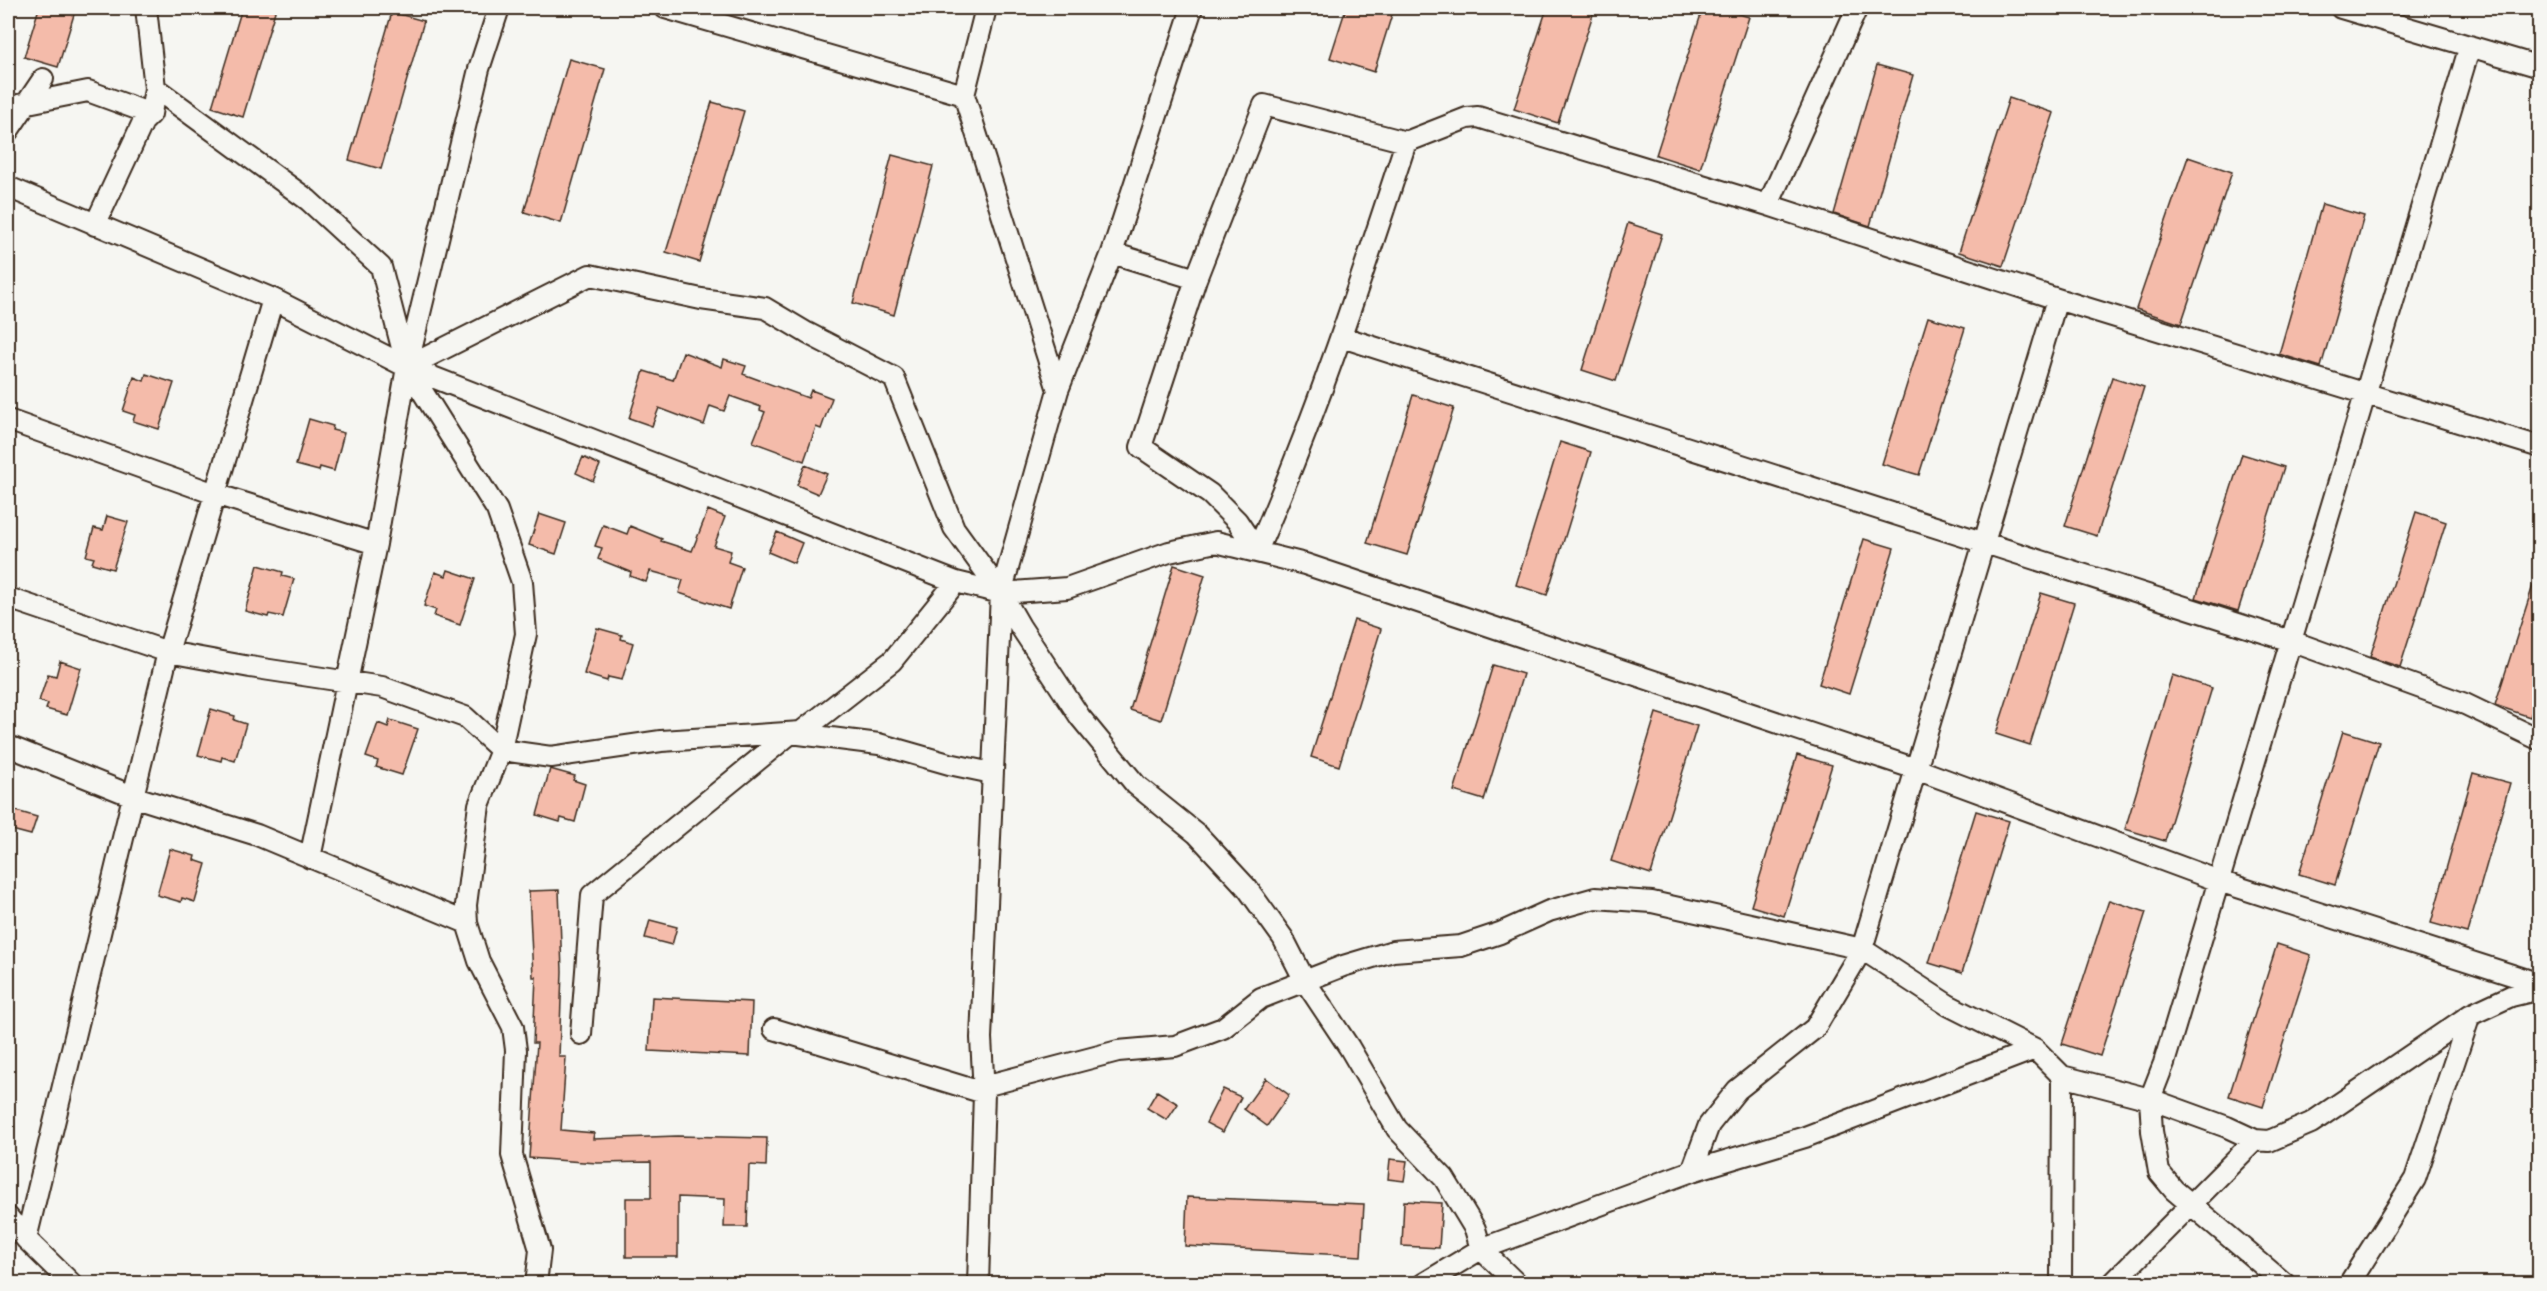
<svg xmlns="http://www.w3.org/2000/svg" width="2547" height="1291" viewBox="0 0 2547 1291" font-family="Itim,sans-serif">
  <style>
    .building { fill: #f4bbaa; stroke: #3b2a1e; stroke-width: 1.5 }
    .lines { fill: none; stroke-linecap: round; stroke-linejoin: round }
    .street-casing { stroke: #3b2a1e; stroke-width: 24 }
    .street { stroke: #f6f6f2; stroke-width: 20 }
  </style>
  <rect width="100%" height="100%" fill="#f6f6f2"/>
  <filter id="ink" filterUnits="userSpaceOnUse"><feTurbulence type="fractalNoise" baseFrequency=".0167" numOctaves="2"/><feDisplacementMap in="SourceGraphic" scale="12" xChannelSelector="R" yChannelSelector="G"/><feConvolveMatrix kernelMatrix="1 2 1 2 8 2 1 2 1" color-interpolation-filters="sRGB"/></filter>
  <g filter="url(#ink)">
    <path class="building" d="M39,8H76L58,67L24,57Z
      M242,8H276L243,117L212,107Z
      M1346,8H1394L1374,72L1330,58Z
      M1547,8H1595L1558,123L1514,109Z
      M1703,8H1719L1749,17L1700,169L1656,155Z
      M392,12L424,21L381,169L349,160Z
      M569,59L605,69L561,223L524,212Z
      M1877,65L1913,75L1870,226L1834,214Z
      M2009,98L2054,113L2003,266L1959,252Z
      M712,102L744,111L699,262L666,252Z
      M892,155L933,166L894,315L853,303Z
      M2188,157L2232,172L2181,324L2136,309Z
      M2322,204L2364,216L2321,367L2279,354Z
      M1628,223L1662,234L1616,381L1582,370Z
      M1928,317L1965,328L1919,475L1882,464Z
      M683,352L722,367L724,359L746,366L743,374L808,398L811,390L832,398L821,429L816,427L804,461L753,442L765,412L760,410L761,407L730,396L724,411L710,406L704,425L659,408L652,426L629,418L644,371L673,380Z
      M146,374L174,383L159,429L133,421L135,415L123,411L134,377L144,381Z
      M2112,377L2144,387L2097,536L2065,526Z
      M1413,395L1454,408L1407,555L1367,543Z
      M309,419L333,426L332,430L344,433L334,471L320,467L319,471L296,465Z
      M1560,442L1591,452L1547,595L1516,585Z
      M2242,454L2284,467L2238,611L2196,598Z
      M583,457L600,465L593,481L576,473Z
      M805,465L827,474L818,494L797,485Z
      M708,510L725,517L714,546L731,551L728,562L742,567L729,609L679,593L683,580L650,571L646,582L630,576L631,572L598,559L602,548L595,546L603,525L627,534L630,526L662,539L661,541L692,551Z
      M2416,512L2446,522L2400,667L2370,657Z
      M539,514L566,523L556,554L529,545Z
      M107,516L128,522L113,569L92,563L94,558L86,556L94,528L103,530Z
      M777,532L802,543L794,563L768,552Z
      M1864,539L1894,548L1849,694L1819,684Z
      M258,565L283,572L282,576L294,579L283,617L269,614L268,617L245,611Z
      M1174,565L1205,575L1161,720L1130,710Z
      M448,570L475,579L460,625L434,616L436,610L424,606L435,572L446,576Z
      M2536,576H2540V688L2530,717L2495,705Z
      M2041,593L2074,603L2030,745L1996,734Z
      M1354,620L1381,629L1339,766L1311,757Z
      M597,628L622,635L621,639L633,643L622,680L608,677L607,681L584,674Z
      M60,661L81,668L67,715L46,709L48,704L39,701L48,674L56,676Z
      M1493,665L1523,674L1484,800L1454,791Z
      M2172,675L2212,688L2165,841L2125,829Z
      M211,709L235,716L234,720L246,724L235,761L222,757L221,761L198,755Z
      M1656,713L1697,726L1651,874L1611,861Z
      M390,720L418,729L402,775L376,767L378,761L366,757L378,723L388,727Z
      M2343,731L2379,742L2335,885L2299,874Z
      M1797,755L1832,765L1784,916L1751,906Z
      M550,769L575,776L573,780L585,784L575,822L561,818L560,822L537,815Z
      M2473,773L2510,783L2467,933L2431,923Z
      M13,810L37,817L31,835L8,829Z
      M1976,811L2009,821L1962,973L1929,963Z
      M170,849L195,856L194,860L206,864L195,902L182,898L181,902L157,895Z
      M559,890L562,971L559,1057H566L561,1130L594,1133L593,1139L677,1136L767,1138L766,1166L749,1165L747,1227H724L725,1199L678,1197V1257H626V1198H651V1162L597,1163L529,1158L537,1043H533L536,977H533L529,891Z
      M2109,900L2146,912L2100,1056L2062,1044Z
      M650,920L677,927L672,945L645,938Z
      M2277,944L2311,955L2263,1107L2229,1096Z
      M652,997L752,1002L750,1056L649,1051Z
      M1266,1078L1289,1095L1267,1126L1244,1109Z
      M1223,1089L1241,1097L1223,1132L1206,1123Z
      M1157,1091L1178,1104L1167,1120L1147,1108Z
      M1390,1159L1407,1161L1404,1181L1388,1179Z
      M1187,1197L1364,1204L1361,1256L1185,1246Z
      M1404,1201L1442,1203L1439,1248L1402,1246Z"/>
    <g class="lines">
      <g class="street-casing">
        <path id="street" d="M146,8L155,88L308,200L381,267L407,367L497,510L522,582L526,634L501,750L479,805L466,905L467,923L479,961L513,1027L516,1050L512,1155L540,1250L536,1284
          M665,8L964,95
          M986,8L964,95L1058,390
          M2341,8L2540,67
          M8,107L88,91L151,114
          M8,131L43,79
          M8,187L273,299L407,367L956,582L1001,593L1067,588L1169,552L1216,542L1305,564L1916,769L2219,881L2540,984
          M1768,205L1857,8
          M95,225L143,122L151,114L155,88
          M1112,253L1196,279
          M1342,337L2291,641L2465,704L2540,740
          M407,367L590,275L701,299L765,308L807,333L894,378L954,528L1001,593L1020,626L1080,717L1136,785L1197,834L1247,888L1283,938L1305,981L1349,1047L1397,1129L1444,1178L1475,1229L1481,1249L1517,1284
          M8,420L215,494L376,544
          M1257,551C1316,417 1361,280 1406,142L1467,118L1478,117L1768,205L2057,299L2540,447
          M1257,551L1237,521L1210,494L1141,447L1196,279L1264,105L1406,142
          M8,598L168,652L250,667L382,687L465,717L501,750L551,757L661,741L801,732L892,661L956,582
          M8,746L135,797L257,835L467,923
          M310,858L376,544L407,367L479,69L499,8
          M774,1029L984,1093
          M581,1034L592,895L791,733L879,744L949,764L992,773
          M2035,1049L1805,1137L1692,1171L1709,1125L1737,1090L1815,1028L1862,949L2057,299
          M973,1089L1118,1051L1175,1046L1223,1028L1261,998L1343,966L1393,951L1461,946L1500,933L1549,911L1595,898L1652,902L1862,949L1948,1005L2035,1049L2062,1076L2150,1099L2227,1127L2255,1140L2269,1141L2311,1123L2470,1015L2511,996L2540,989
          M8,1217L26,1239L72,1284
          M26,1239L168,652L273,299
          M978,1284L984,1093L981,1038L1001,593L1058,390L1112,253L1192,8
          M1423,1284L1481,1249L1692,1171
          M2061,1284L2062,1076
          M2112,1284L2255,1140
          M2285,1284L2174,1190L2159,1172L2152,1131L2150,1099L2164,1063L2470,46
          M2349,1284L2415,1179L2470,1015"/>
      </g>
      <use href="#street" class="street"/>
    </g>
  </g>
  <rect width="2547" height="1291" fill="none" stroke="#f6f6f2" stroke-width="30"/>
  <rect x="15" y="15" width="2517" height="1261" fill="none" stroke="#3b2a1e" stroke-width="2" filter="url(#ink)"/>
</svg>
